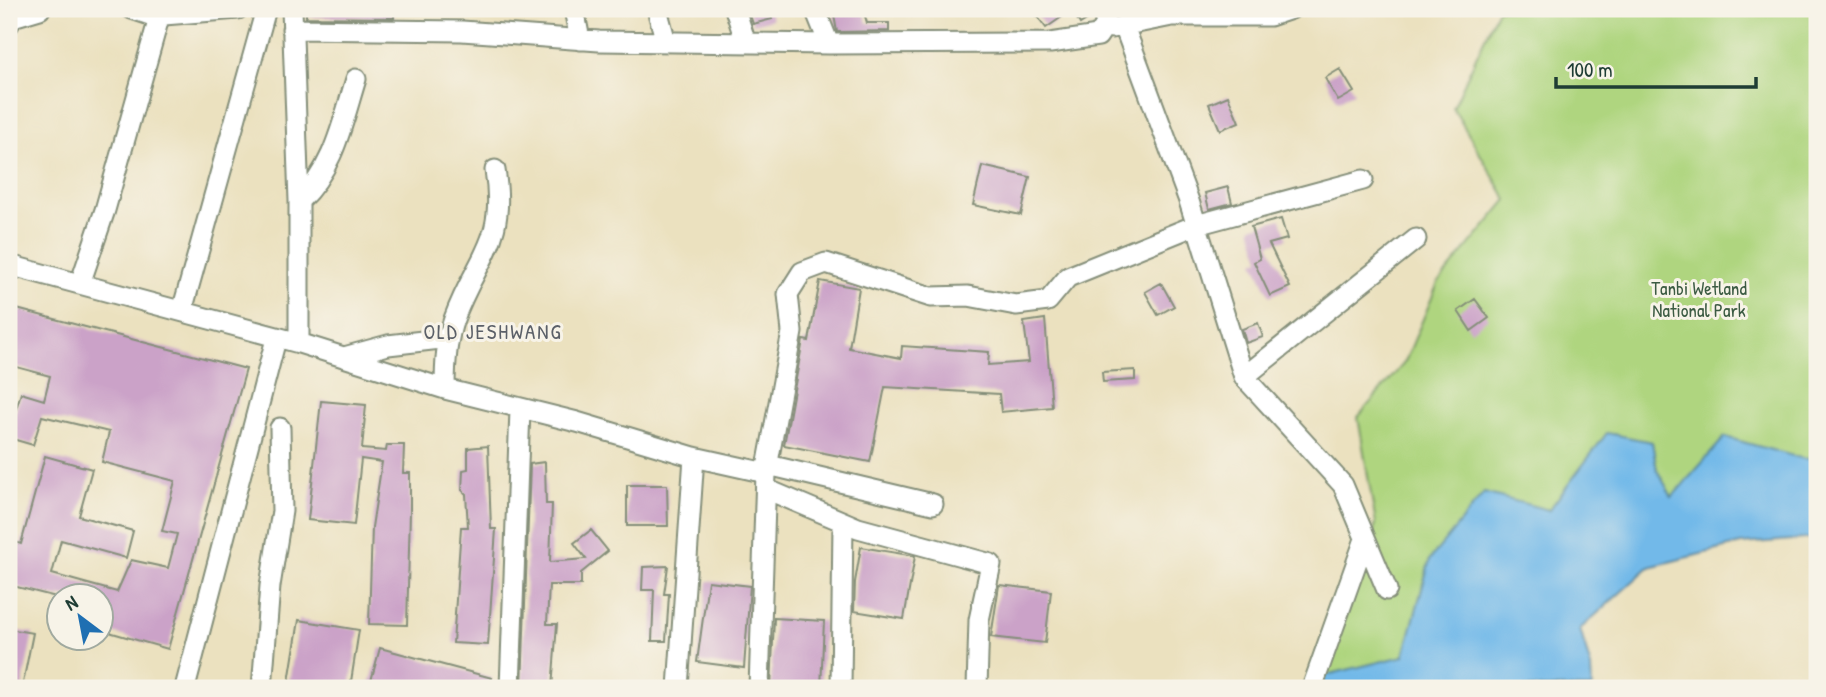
<svg xmlns="http://www.w3.org/2000/svg" width="1826" height="697" viewBox="0 0 1826 697" font-family="'Patrick Hand',sans-serif">
  <style>
    .green { fill: #afd57f; stroke: #67895a; stroke-width: 2 }
    .water { fill: #72b9e9; stroke: #487b8e; stroke-width: 2 }
    .building { fill: #cba2c8 }
    .lines { fill: none; stroke-linecap: round; stroke-linejoin: round }
    .minor-casing { stroke: #858f7a; stroke-width: 23 }
    .minor { stroke: #fff; stroke-width: 19 }
    .labels { text-anchor: middle; dominant-baseline: central; stroke-width: 6; stroke-linejoin: round; paint-order: stroke }
    .park-label { font-size: 19px; fill: #3c5b43; stroke: #f7f3e8 }
    .neighbourhood-label { font-size: 21px; letter-spacing: 2px; fill: #5b6068; stroke: #f7f3e8 }
  </style>
  <rect width="100%" height="100%" fill="#f7f3e8"/>
  <filter id="ink" filterUnits="userSpaceOnUse"><feTurbulence type="fractalNoise" baseFrequency=".0143" numOctaves="2"/><feDisplacementMap in="SourceGraphic" scale="14" xChannelSelector="R" yChannelSelector="G"/><feConvolveMatrix kernelMatrix="1 2 1 2 8 2 1 2 1" color-interpolation-filters="sRGB"/></filter>
  <filter id="wash" filterUnits="userSpaceOnUse"><feTurbulence type="fractalNoise" baseFrequency=".00686" numOctaves="4" result="noise"/><feDisplacementMap in="SourceGraphic" scale="28" xChannelSelector="R" yChannelSelector="G"/><feGaussianBlur stdDeviation="1.57" result="paint"/><feColorMatrix in="noise" values="0 0 0 0 0 0 0 0 0 0 0 0 0 0 0 0 0 1.4 0 .05"/><feComposite in="paint" operator="in"/></filter>
  <g filter="url(#wash)">
    <rect width="100%" height="100%" fill="#ebe1bf"/>
    <path class="green" d="M1498,9H1817V516L1672,497L1657,470L1652,442L1607,433L1549,510L1430,559L1404,656L1326,675L1376,524L1358,417L1405,362L1438,283L1507,200L1453,108Z"/>
    <path class="water" d="M1607,433L1652,442L1657,470L1672,497L1725,437L1804,459L1817,458V538L1741,544L1649,567L1580,629L1591,668L1592,688H1321L1326,675L1404,656L1430,559L1484,493L1549,510Z"/>
    <g id="blocks">
      <path class="building" d="M306,9H394V18L306,17Z
        M748,9H769L772,19L753,24Z
        M857,9H863L867,23H889V31L837,32L834,15Z
        M1032,9H1090L1091,17L1080,24L1072,10L1046,28Z
        M1340,69L1354,92L1338,101L1325,78Z
        M1228,96L1239,122L1220,130L1209,104Z
        M982,166L1030,177L1021,215L973,205Z
        M1228,187L1232,203L1209,209L1205,193Z
        M1281,219L1287,239L1269,244L1290,287L1270,296L1254,262L1260,259L1251,227Z
        M820,281L859,288L849,348L901,358L902,346L989,352L988,365L1029,362L1024,322L1045,319L1052,407L1001,412L999,394L885,387L870,462L784,445L803,340L809,341Z
        M1161,283L1174,306L1158,315L1145,292Z
        M1475,299L1489,318L1471,331L1458,311Z
        M9,307L246,369L168,649L102,630V596H60V598L9,585V540L21,544L45,456L92,469L79,516L133,531L126,558L61,540L52,574L117,592L131,560L168,568L177,534L162,531L175,481L102,462L109,432L42,416L33,445L9,438V410L15,412L21,393L44,400L50,376L9,365Z
        M1258,323L1263,337L1246,343L1242,329Z
        M1135,370V380L1103,382L1102,372Z
        M321,401L366,405L362,449L386,451L387,445H404L403,473H410V511L407,625L369,624L372,527L382,462L361,459L354,525L308,520Z
        M488,446L491,529H496L488,645L453,643L461,527H468L466,494L462,490L463,470L468,469V448Z
        M545,462L546,504H552L550,562L586,559L574,543L591,530L608,551L581,573V585H549L547,624H557L552,688H522L530,464Z
        M627,485H667L668,526H627Z
        M861,547L915,556L904,619L854,611L855,582Z
        M668,566L664,594H669L666,641H652L654,590H642L643,567Z
        M708,581L750,586L744,668L697,662Z
        M999,585L1051,591L1045,643L991,637Z
        M774,618L824,621L821,688H771Z
        M299,620L359,630L350,688H288Z
        M9,629L33,633L22,688L9,685Z
        M380,648L492,678L489,688H369Z"/>
    </g>
  </g>
  <g filter="url(#ink)">
    <use href="#blocks" fill-opacity="0" stroke="#858f7a" stroke-width="2"/>
    <g class="lines">
      <g class="minor-casing">
        <path id="minor" d="M132,9L159,18L163,9
          M292,9L299,201V343
          M574,9L580,40
          M657,9L666,42
          M735,9L746,43
          M815,9L829,44
          M9,24L13,17L40,9
          M1124,26L1189,201L1244,377L1416,239
          M1112,28L1172,16H1270L1291,9
          M292,29L462,31L599,41L829,44L1050,43L1098,36L1106,24L1102,9
          M299,201C334,168 342,124 356,79
          M9,265L299,343L445,389L577,422L694,457L766,473
          M80,284L105,210L159,18L164,15L238,9
          M182,311L266,9
          M344,357L388,345L449,338
          M1244,377L1343,485L1387,590
          M445,389C445,365 446,341 454,319C477,256 507,243 495,170
          M768,465L933,504
          M766,489L858,528L991,564L979,620L977,688
          M185,688L276,339
          M262,688L270,586L282,511L280,428
          M510,688L520,409
          M678,688L694,457
          M759,688L766,473L792,332L788,294L802,272L826,263L931,297L968,296L1016,305L1048,301L1068,277L1196,225L1363,180
          M841,688L843,522
          M1312,688L1365,539"/>
      </g>
      <use href="#minor" class="minor"/>
    </g>
  </g>
  <g class="labels">
    <g class="park-label">
      <text x="1699" y="288">Tanbi Wetland<tspan x="1699" dy="22">National Park</tspan></text>
    </g>
    <g class="neighbourhood-label">
      <text x="493" y="331">OLD JESHWANG</text>
    </g>
  </g>
  <rect width="1826" height="697" fill="none" stroke="#f7f3e8" stroke-width="35"/>
  <g transform="translate(80 617) rotate(328)"><circle r="33" fill="#f7f3e8" stroke="#a1aaa0" stroke-width="2"/>
  <path d="M0-5L12 26L0 18L-12 26Z" fill="#1f6fb2"/>
  <text y="-10" font-size="19" font-weight="bold" text-anchor="middle" fill="#1f3d34">N</text>
  </g>
  <path d="M1556 77v10h200v-10" fill="none" stroke="#1f3d34" stroke-width="3.5"/>
  <text x="1567" y="77" font-size="21" fill="#1f3d34" stroke="#f7f3e8" stroke-width="5" paint-order="stroke">100 m</text>
</svg>
